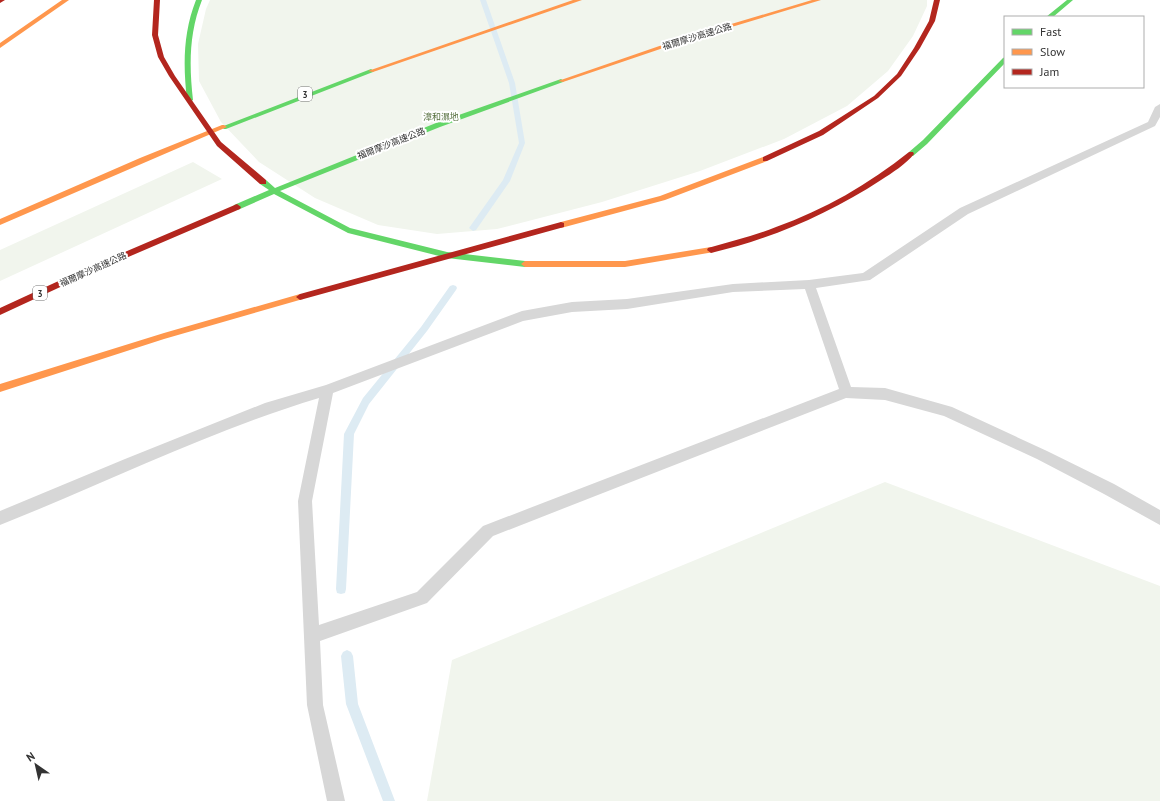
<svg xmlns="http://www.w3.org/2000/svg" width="1160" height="801" viewBox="0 0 1160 801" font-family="'PT Sans','Noto Sans TC',sans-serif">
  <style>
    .green { fill: #f1f5ed }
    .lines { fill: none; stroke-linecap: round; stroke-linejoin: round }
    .stream { fill: #ddebf3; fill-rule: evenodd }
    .lane { fill: #d7d7d7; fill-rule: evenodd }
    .fast { fill: #63d668; fill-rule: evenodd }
    .slow { fill: #ff974d; fill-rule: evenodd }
    .jam { fill: #b3261e; fill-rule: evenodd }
    .labels { text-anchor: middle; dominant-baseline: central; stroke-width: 4; stroke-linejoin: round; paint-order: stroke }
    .far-street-label { font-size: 9px; fill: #333; stroke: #fff }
    .shield { fill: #fff; stroke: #707070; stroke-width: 1 }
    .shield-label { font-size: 9px; font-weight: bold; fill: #333 }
    .far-park-label { font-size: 9px; fill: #56703f; stroke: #fff }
  </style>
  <rect width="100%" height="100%" fill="#fff"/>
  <path class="green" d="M210,0H927V6L913,36L888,71L847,106L784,139L700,171L602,202L497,229L437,234L378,225L315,198L259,162L221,122L199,81L198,44L206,9Z
    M193,162L222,179L0,281V250Z
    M885,482L1160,586V801H427L452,660Z"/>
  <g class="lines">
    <path class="stream" d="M480,0H486L515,83L525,143L510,181L476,230L473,231L469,228L503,180L519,143L509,83Z
      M453,285L456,286L457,288L456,290L427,331L369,404L354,434L346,589L345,593L341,594L337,593L336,589L344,434L363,398L421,327L450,286Z
      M347,650L351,652L353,656L358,704L395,801H383L346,704L341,656L343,652Z"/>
    <path class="lane" d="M1160,104V117L1155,126L968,214L870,280L816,288L851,387L885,388L952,407L1047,451L1114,484L1160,510V525L1104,494L1037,459L944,416L885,400L846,398L493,536L427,603L320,641L323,705L345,801H327L307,705L298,501L319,398C209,431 106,483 0,525V511L125,459L265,403L326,385L522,311L572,302L627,299L733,284L809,280L863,273L960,208L1148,122L1155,107ZM805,289L839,389L483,526L417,592L319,625L312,501L333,393L523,321L572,312L627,309L733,292Z"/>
    <path class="fast" d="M196,0H202C189,33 189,65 193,100L190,102L187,100C183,65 183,33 196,0Z
      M1067,0H1073L1053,17H1046Z
      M1005,57V63L927,144L913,156H909V152L923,140L1003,58Z
      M371,69L374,71L373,72L226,129H224L221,127Z
      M561,79L564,81L563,82L440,127L280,191L350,228L447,252L525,261L529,264L528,266L525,267L447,258L348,233L274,194L240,209L237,210L233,207L234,205L269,190L260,184V180H266L275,188L436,123Z"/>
    <path class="slow" d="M62,0H69L0,48V43Z
      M573,0H582L373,72L368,71Z
      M812,0H821L675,44L563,82L558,81L671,42Z
      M222,125H224L227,127L0,225V219L140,158Z
      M763,157H767L768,159L767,161L665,200L561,228L557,225L561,222L660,196Z
      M711,247L714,248L715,250L714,252L625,267H525L521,264L525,261H625Z
      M300,294L304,297L303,299L164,339L0,392V384L164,333Z"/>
    <path class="jam" d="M0,0H5L0,3Z
      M154,0H160L158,35L164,57L175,76L221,142L266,180V184H260L217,146L169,76L158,57L152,35Z
      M934,0H940L935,21L920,48L901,76L878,98L823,135L767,161H763V157L819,131L874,96L897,74L914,48L929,21Z
      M909,152H913L914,154C906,164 892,173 881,180C829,214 771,239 711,253L707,250L708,248C731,241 754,236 776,227C824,210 869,184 909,152Z
      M237,204L241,207L240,209L84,276L0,315V308L78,272Z
      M561,222L564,223V227L300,300L296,297L300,294Z"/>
  </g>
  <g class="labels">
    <g class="far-street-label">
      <text transform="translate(697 36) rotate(-17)">福爾摩沙高速公路</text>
      <text transform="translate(391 143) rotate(-21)">福爾摩沙高速公路</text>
      <text transform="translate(93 269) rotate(-24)">福爾摩沙高速公路</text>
    </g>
    <g class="shield">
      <rect x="298" y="87" width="14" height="14" rx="3"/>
      <rect x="33" y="286" width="14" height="14" rx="3"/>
    </g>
    <g class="shield-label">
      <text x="305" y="94">3</text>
      <text x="40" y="293">3</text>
    </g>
    <g class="far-park-label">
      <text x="441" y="116">漳和濕地</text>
    </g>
  </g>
  <rect x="1004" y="16" width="140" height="72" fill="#ffffff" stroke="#adadad"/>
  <rect x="1012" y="29" width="20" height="6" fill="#63d668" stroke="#adadad"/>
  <text x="1040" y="36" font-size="12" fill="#333333">Fast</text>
  <rect x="1012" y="49" width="20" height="6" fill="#ff974d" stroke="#adadad"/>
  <text x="1040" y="56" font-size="12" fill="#333333">Slow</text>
  <rect x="1012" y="69" width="20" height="6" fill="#b3261e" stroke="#adadad"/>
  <text x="1040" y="76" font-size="12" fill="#333333">Jam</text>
  <g transform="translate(36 765) rotate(326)" stroke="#ffffff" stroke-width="3" paint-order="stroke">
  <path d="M0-3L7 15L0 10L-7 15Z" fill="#333333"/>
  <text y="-6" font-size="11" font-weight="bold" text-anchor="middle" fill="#333333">N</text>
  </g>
</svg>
